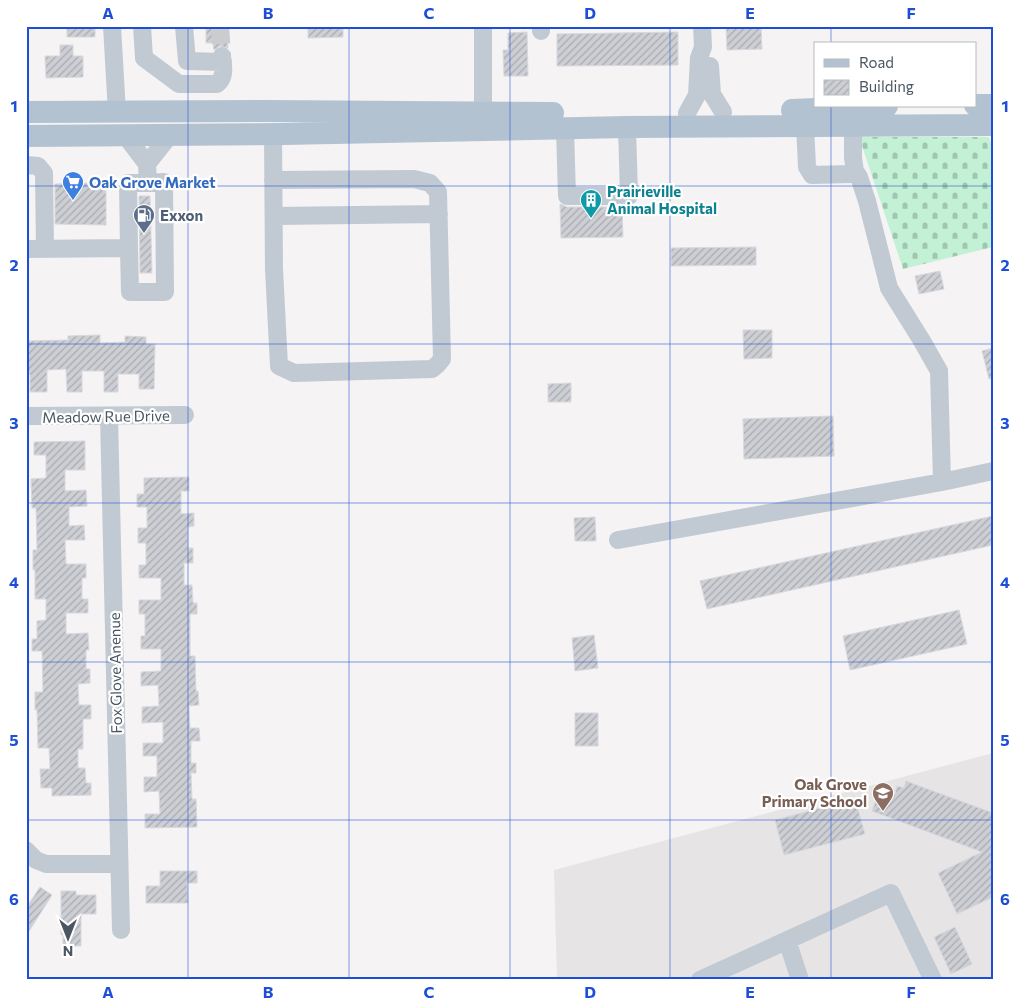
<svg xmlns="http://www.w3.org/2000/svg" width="1019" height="1006" viewBox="0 0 1019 1006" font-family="Commissioner,sans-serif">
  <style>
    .education { fill: #e6e4e5 }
    .cemetery { fill: url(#cemetery-stones) }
    .building { fill: url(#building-hatch); stroke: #d7d9de }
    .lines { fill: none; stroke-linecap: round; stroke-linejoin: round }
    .minor-tunnel { stroke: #caccce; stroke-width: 18; stroke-dasharray: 18 9; stroke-linecap: butt }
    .minor { stroke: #c1cad2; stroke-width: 18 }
    .major { stroke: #b3c2d1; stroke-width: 22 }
    .grid { fill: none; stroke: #1d4ed8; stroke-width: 1; stroke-opacity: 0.55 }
    .labels { text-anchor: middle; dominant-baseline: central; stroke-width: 4.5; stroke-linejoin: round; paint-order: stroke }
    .shop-label { font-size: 15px; font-weight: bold; fill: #366cbe; stroke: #fff; text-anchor: start }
    .culture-label { font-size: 15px; font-weight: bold; fill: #0d838f; stroke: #fff; text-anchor: start }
    .service-label { font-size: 15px; font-weight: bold; fill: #4e5e75; stroke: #fff; text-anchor: start }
    .street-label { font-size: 15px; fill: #4a5661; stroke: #fff }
    .education-label { font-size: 15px; font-weight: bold; fill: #785e54; stroke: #fff; text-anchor: end }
    .neatline { fill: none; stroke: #1d4ed8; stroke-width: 2 }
    .grid-label { font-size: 16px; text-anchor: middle; font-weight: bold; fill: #1d4ed8 }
  </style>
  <defs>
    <pattern id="cemetery-stones" width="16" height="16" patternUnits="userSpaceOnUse" patternTransform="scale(1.25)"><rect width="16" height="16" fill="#c3f1d5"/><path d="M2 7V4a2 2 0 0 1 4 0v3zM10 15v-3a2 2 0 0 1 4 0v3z" fill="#a0c6b0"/></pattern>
    <pattern id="building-hatch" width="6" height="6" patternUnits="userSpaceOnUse" patternTransform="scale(1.25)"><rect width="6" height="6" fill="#cdcfd5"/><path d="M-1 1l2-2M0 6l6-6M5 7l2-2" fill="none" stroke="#a8abb0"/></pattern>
  </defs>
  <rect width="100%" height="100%" fill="#f5f3f3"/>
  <path class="education" d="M993,753V980H557L554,870Z"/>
  <path class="cemetery" d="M859,137H989L993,149V247L903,269Z"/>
  <path class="building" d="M67,26H95V37H67Z
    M206,26H226L228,48L220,46L214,50L213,43H206Z
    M308,26H343V37L308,38Z
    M726,26H761L762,49L727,50Z
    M527,32L528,76H504L503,50H508V33Z
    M678,32V65L557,66V34Z
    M60,45H73V56H83V77L46,78L45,56H60Z
    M92,183H106V225L55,224V184Z
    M139,196H150L152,273H140Z
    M560,204L567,207H622L623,237L561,238Z
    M756,247V265L671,266V248Z
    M940,271L944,289L919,294L915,276Z
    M743,330H772V358L744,359Z
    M100,335V343L125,342V336L146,337V344H155L154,389H139V374H118V392H104V371H82V392H67L66,369L47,370V392H30V374L26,375V341L68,340V336Z
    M993,348V378L989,379L982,351Z
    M571,383V402H548V384Z
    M833,416L834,456L744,459L743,419Z
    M85,441V470H65V491L86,490L87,506L69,507V526L84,525L85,540H65L66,564H86V578H82V599H88V613H66V634L88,633L89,650H86V669H90V683L78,684L79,705H91V719H83V749H78V768H85L86,783H91V795L52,796V788H41L40,769H50L49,748H38L37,710H35V692H43L42,651H32V639H37V621L46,620V599H35V570H33V550H37L36,508H32L31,479L46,478V455H34V442Z
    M189,477V491H181V514L194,513V526L188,527V548H193V563H184V585H192L193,603H197V614H190V656H195L196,691H198L199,705L189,706L190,728H199L200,741H191V763H196V773H191L192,799H196L197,827L145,828V814H160L159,791L144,792V777H157V756H143V743H163V722L142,723V707L159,706L158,685L141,686V672L161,671V649H141V636H145V614H139V600H161V578H139V565H146V543H138V528H147V507H137V494H144V478Z
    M993,516V545L707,609L700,581Z
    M595,517L596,541H575L574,518Z
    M959,610L967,644L850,670L843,636Z
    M594,635L598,668L575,671L572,638Z
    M575,713H598V746H575Z
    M906,781L993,813V897L957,914L938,873L982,852L872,811L880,789L895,794L897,786L904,788Z
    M855,799L865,834L784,855L775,820Z
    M160,871H197V883H187L188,903H146V886H160Z
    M40,887L52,895L26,936V908Z
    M61,891H76V895H96V914H81V946H63V935H61Z
    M955,927L972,964L951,974L934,937Z"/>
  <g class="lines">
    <path class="minor-tunnel" d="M220,26L222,56"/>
    <path class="minor" d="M112,26L117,113
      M142,26L144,58L179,84H217C226,77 223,66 222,56
      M184,26L187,61L223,62
      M483,26V114
      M541,26V31
      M710,66L712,94L723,112
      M687,113L697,95L699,58L703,47L702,26
      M805,125L807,167L812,175L851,174L855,171L853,158V125
      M565,129L567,196H629L627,127
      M273,134L274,269L279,366L294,373L432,369L437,365L442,359L438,192L430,183L414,179L273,180
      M125,135L147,164L170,135
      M26,165L38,166L44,173L45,249
      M855,171L859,177L867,201L889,288L922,341L939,371L942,482
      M274,216L439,214
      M129,248L130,292H165L164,182L148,183
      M26,249L129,248L128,183H148L147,164
      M26,416L185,415
      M109,416L121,930
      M618,540L942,482L993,471
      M26,850L36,860L46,864H119
      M787,940L800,980
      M700,980L891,893L933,980"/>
    <path class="major" d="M975,105H993
      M792,110L887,106
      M26,112L268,111L553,113
      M26,136L284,134L627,127L993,125"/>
  </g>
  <path class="grid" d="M188,26V980M349,26V980M510,26V980M670,26V980M831,26V44M831,106V980M26,186H993M26,344H993M26,503H993M26,662H993M26,820H993"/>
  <defs>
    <g id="supermarket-pin" transform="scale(1.125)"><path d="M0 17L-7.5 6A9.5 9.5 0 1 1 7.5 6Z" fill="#3f7fe0" stroke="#fff"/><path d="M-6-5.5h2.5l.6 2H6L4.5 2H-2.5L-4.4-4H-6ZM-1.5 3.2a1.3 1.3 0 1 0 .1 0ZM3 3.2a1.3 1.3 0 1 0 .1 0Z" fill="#fff"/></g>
    <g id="building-pin" transform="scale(1.125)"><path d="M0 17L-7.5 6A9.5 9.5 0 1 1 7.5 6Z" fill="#0f9aa8" stroke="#fff"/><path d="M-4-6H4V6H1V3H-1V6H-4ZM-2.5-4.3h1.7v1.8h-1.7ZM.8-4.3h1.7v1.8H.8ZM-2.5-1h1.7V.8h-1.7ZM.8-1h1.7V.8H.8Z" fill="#fff"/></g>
    <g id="fuel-pin" transform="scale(1.125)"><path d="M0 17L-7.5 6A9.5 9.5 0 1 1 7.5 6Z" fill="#5c6f8a" stroke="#fff"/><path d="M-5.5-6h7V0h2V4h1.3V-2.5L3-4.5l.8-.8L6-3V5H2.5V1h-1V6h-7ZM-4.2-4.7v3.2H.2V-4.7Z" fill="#fff"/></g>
    <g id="school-pin" transform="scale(1.125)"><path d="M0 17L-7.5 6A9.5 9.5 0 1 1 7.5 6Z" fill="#8d6e63" stroke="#fff"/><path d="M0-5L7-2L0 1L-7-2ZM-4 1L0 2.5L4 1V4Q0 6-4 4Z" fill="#fff"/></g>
  </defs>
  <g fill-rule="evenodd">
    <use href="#supermarket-pin" x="73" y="182"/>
    <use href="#building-pin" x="591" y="200"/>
    <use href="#fuel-pin" x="144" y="215"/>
    <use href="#school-pin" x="883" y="793"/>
  </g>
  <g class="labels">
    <g class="shop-label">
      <text x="89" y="182">Oak Grove Market</text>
    </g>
    <g class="culture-label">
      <text x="607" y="191">Prairieville<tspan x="607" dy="17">Animal Hospital</tspan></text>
    </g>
    <g class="service-label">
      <text x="160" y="215">Exxon</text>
    </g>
    <g class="street-label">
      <text transform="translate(106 416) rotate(-1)">Meadow Rue Drive</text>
      <text transform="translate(115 673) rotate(-91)">Fox Glove Anenue</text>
    </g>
    <g class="education-label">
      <text x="867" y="784">Oak Grove<tspan x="867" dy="17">Primary School</tspan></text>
    </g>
  </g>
  <rect width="1019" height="1006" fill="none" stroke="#ffffff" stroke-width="55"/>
  <rect x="814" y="42" width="162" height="65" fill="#ffffff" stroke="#b7bbc0"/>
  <rect x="824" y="59" width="25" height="8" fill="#b3c2d1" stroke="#b7bbc0"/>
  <text x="859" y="68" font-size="15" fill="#4a5661">Road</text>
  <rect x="824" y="80" width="25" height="15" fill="url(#building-hatch)" stroke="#b7bbc0"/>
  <text x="859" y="92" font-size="15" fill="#4a5661">Building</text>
  <g transform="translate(68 938) rotate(180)" stroke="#ffffff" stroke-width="4" paint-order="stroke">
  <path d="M0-4L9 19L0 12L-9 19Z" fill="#4a5661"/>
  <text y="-8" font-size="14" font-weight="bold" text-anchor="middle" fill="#4a5661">N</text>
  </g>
  <rect x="28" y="28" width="964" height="950" class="neatline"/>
  <g class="grid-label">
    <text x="108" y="19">A</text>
    <text x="268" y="19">B</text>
    <text x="429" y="19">C</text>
    <text x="590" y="19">D</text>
    <text x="750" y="19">E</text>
    <text x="911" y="19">F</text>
    <text x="14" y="112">1</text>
    <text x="1005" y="112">1</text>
    <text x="14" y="271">2</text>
    <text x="1005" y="271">2</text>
    <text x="14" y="429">3</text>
    <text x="1005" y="429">3</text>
    <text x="14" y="588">4</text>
    <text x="1005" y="588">4</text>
    <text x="14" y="746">5</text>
    <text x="1005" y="746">5</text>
    <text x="14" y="905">6</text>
    <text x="1005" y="905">6</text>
    <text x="108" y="998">A</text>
    <text x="268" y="998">B</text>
    <text x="429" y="998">C</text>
    <text x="590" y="998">D</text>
    <text x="750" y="998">E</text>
    <text x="911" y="998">F</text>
  </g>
</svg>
